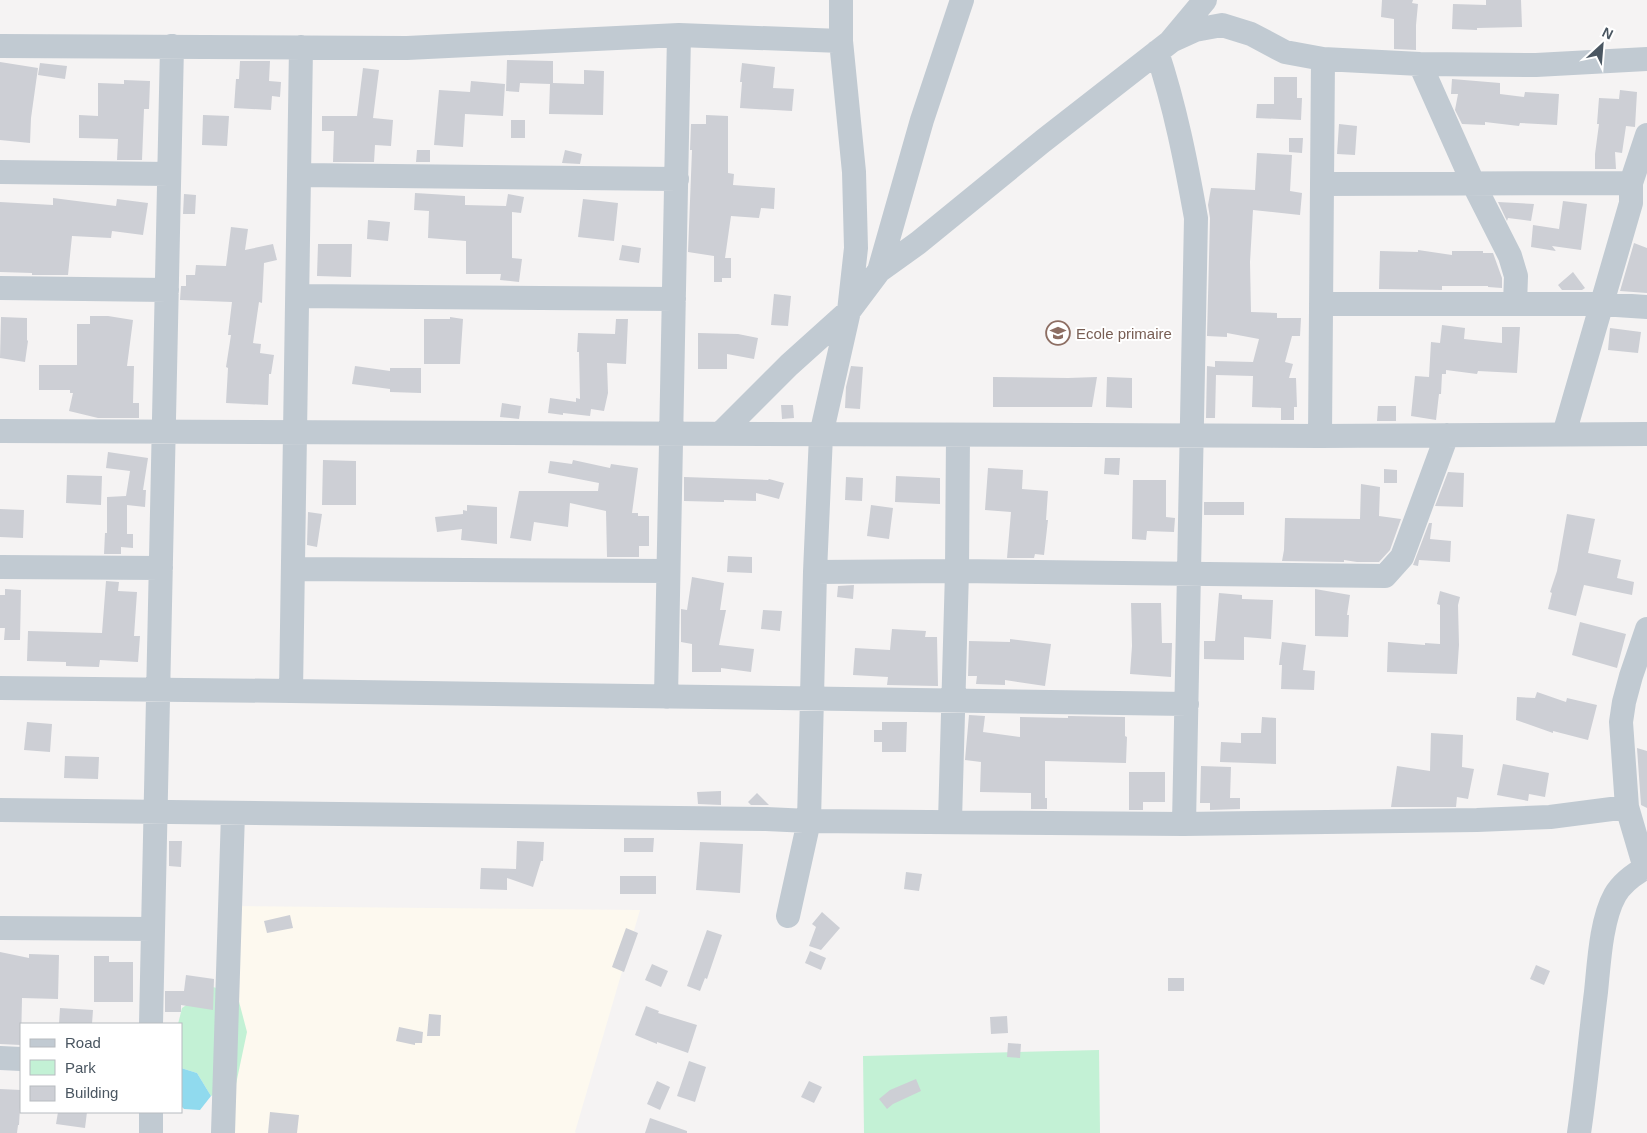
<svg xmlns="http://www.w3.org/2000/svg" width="1647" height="1133" viewBox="0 0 1647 1133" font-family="Helvetica,sans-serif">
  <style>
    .commercial { fill: #fdf9ef }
    .green { fill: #c3f1d5 }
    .water { fill: #90daee }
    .building { fill: #cdcfd5 }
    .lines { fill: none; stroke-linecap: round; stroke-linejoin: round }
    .minor { stroke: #c1cad2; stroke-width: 24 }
    .labels { text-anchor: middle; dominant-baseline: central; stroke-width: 4; stroke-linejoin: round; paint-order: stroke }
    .education-label { font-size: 15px; fill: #785e54; stroke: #fff; text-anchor: start }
  </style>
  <rect width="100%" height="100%" fill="#f5f3f3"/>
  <path class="commercial" d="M236,906L640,910L575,1132L576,1133H233Z"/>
  <path class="green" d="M213,987L237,994L247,1032L236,1084L211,1096L197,1073L181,1068V1024H178L182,1008Z
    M1099,1050L1100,1133H864L863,1056Z"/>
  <path class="water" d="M181,1068L197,1073L211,1096L200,1110L184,1109L181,1106Z"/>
  <path class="building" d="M1382,0H1413L1412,3L1418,4L1416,25V50L1394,49V19L1381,17Z
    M1486,0H1521L1522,27L1477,28V30L1452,29L1453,4L1486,5Z
    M507,60L553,61V83L584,84V70L604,71L603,115L549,114L550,84L520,83L519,92L506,91Z
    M240,61H270L269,81L281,82L280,97L272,96L271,110L234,108L236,79H239Z
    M0,62L38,68L31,118L30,143L0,140Z
    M40,63L67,66L65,79L38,75Z
    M742,63L775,67L773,88L794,89L792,111L740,108L742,82H740Z
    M363,68L379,70L373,118L393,120L391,146L375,145L374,162H333L334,131H322V116H357Z
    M1274,77H1297V98H1302L1301,120L1256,118L1257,104H1274Z
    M1452,79L1500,83V94L1524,97L1525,92L1559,94L1557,125L1520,123L1519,126L1485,122V125L1462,124L1455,110L1458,94H1451Z
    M124,80L150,81L149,109H144L142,160H117L118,139L79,138V115L98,116V83L124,84Z
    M471,81L505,84L503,116L465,114L463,147L434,145L439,90L470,92Z
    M1620,90L1637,92L1635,127L1626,126L1622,153L1615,152L1616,169H1595V154L1599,124H1597L1599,98L1619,99Z
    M203,115L229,116L227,146L202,145Z
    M706,115L728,116V173L734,174L733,185L775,188L774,209L761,208L759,218L731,216L725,258H731V278H722V282H714V256L688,252L692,150H690L691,124H706Z
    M511,120H525V138H511Z
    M1339,124L1357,126L1355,155L1337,154Z
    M1289,138H1303L1302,153L1289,152Z
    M417,150H430V162H416Z
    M565,150L582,154L580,164L562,163Z
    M1257,153L1292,155L1290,191L1302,193L1300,215L1253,210L1250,262L1251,312L1277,313V318H1301L1300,336H1292L1285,362L1293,364L1289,378H1296L1297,407H1294V420H1281V408L1252,407L1253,376L1216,375L1215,418H1206L1207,366L1215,367V361L1253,362L1259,339L1227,333V337L1207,336L1210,218L1208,205L1211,188L1255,190Z
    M415,193L465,196V205L506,206L508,194L524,197L521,213L512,212V258L522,259L519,282L500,280L501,274H466V241L428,238L429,211L414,210Z
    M184,194L196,195L195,214H183Z
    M53,198L116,206L117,199L148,203L143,235L112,231L111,238L72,236L68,275H32V273L0,272V202L53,205Z
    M583,199L618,203L614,241L578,237Z
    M1563,201L1587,204L1581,250L1552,246L1556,251L1531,247L1533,225L1559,229Z
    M1498,202L1534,204L1531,221L1508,218L1507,221Z
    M368,220L390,222L388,241L367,239Z
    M231,227L248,229L245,250L273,244L277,260L264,263L262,303L259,302L253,343L261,344L260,353L274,355L271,374H269L268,405L226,403L228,368L226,367L231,335H228L232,302L180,300L181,286H186V275H195L196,265L226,266Z
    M1634,243L1647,248V293L1620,291Z
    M318,244H352L351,277L317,276Z
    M622,245L641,248L639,263L619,260Z
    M1418,250L1452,255V251H1483V253H1493L1502,278V288L1488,287V286H1442V290L1379,289L1380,251L1418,252Z
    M1573,272L1585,288L1582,290H1562L1558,285Z
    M774,294L791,296L788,326L771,325Z
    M90,316H108L133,320L127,366H134L133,403H139V418H98L69,411L73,393H70V390H39V365H77V324H90Z
    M1,317L27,318V340L28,341L25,362L0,358Z
    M450,317L463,319L460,364H424V319H450Z
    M616,319H628L626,364L607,363L608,393L604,411L591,409L590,416L563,413V415L548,413L550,398L576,402V398L580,399L579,352H577L578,333L615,334Z
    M1442,325L1465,328L1464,339L1502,343V327H1520L1517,373L1478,371L1477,374L1446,370V374H1442L1441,394H1439L1436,420L1411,416L1415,376L1429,377L1431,342L1440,343Z
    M1610,328L1641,332L1638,353L1608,350Z
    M698,333L738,334L758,338L754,359L727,354V369H698Z
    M355,366L390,371V368H421V393L390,392V389L352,384Z
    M851,366L863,367L860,409L845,408L846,387Z
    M993,377L1068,378L1097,377L1092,407H993Z
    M1107,377L1132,378V408L1106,407Z
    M502,403L521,406L519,419L500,417Z
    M781,405H793L794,418L782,419Z
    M1378,406H1396V421H1377Z
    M108,452L148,458L143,490H146L145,507L127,505V534H133V548L121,547V554H104L105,533H107V497L126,496L130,471L106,468Z
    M1105,458H1120L1119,475L1104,474Z
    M323,460L356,461V505H322Z
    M573,460L610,468L611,464L638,468L632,513H638V516H649V546H639V557H607L606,511L570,503L568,527L534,522L531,541L510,538L519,491H598L599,483L548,473L550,461L572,464Z
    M988,468L1023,470L1022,489L1048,491L1046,520H1048L1044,555L1035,554L1034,558H1007L1011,512L985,510Z
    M1384,469L1397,470V483H1384Z
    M1448,472L1464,473L1463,507L1435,506Z
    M67,475L102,476L101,505L66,503Z
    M896,476L940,478V504L895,502Z
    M684,477L768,480L769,479L784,483L779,499L756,493V501L724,500V502L684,501Z
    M846,477L863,478L862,501L845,500Z
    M1133,480H1166V517L1175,518L1174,532L1147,531L1146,540L1132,539Z
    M1361,484L1380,487L1379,516L1401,519L1390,550L1379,562H1357L1344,560V562L1282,561L1284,550L1285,518L1360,519Z
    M1204,502H1244V515H1204Z
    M467,505L497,507V544L461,540L462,529L437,532L435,517L463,514V510L467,511Z
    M871,505L893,508L889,539L867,536Z
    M0,509L24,510L23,538L0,537Z
    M308,512L322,514L317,547L307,545Z
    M1567,514L1595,519L1588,553L1621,560L1617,578L1634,582L1632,595L1584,585L1576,616L1548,609L1552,593L1550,592L1557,571Z
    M1429,523H1432L1430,539L1451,541L1450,562L1419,560L1418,566L1413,565Z
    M728,556L752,557V573L727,572Z
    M692,577L724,583L720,610H726L719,645L754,649L751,672L721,668V672H692V644L681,642V609L687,610Z
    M106,581L119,582L118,591L137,592L134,636H140L138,662L100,660L99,667L66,666V662L27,661L28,631L102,633Z
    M854,585L853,599L837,597L838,586Z
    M5,589L21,590L20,640H4L5,628H0V595H5Z
    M1315,589L1350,595L1347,615H1349L1348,637L1315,636Z
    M1440,591L1460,597L1458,605L1459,645L1457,674L1387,672L1388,642L1425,645V643L1440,644V605L1437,604Z
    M1219,593L1242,595V599L1273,600L1271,639L1244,637V660L1204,659V641H1215Z
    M1131,603H1161L1162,643H1172L1171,677L1130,674L1132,646Z
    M763,610L782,611L780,631L761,629Z
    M1580,622L1626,634L1617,668L1572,655Z
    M892,629L926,631L925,637H937L938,686L887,685L888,677L853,675L855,648L890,650Z
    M1010,639L1051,644L1045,686L1005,680V685L976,684L977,676H968L969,641L1010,642Z
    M1282,642L1306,645L1303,670L1315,671L1314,690L1281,689L1282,665H1279Z
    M1537,692L1566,702L1567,698L1597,705L1588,740L1553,731V733L1516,720L1517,697L1535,698Z
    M969,715L985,716L983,732L1020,737V717L1068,718V716L1125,717V736L1127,737L1126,763L1045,761V798H1047V809H1031V793L980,792L981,762L965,760Z
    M1262,717L1276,718V764L1220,762L1221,742L1241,743V733H1261Z
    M27,722L52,724L50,752L24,750Z
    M882,722H907L906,752H882V742H874V730H882Z
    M1431,733L1463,735L1462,767L1474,769L1468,799L1457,797L1456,807H1391L1397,766L1430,771Z
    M1637,748L1647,751V808L1641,805Z
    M65,756L99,757L98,779L64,778Z
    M1503,764L1549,773L1545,797L1529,794L1528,801L1497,795Z
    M1201,766L1231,767L1230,798H1240V809L1210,810V803H1200Z
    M1129,772H1165V802H1143V810H1129Z
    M721,791V805L698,804L697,792Z
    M757,793L769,805H751L748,802Z
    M624,838H654L653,852H624Z
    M169,841H182L181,867L169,866Z
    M517,841L544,842L543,861H541L533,887L507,878V890L480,889L481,868L516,869Z
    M700,842L743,844L740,893L696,890Z
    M906,872L922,874L919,891L904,889Z
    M620,876H656V894H620Z
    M822,912L840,928L821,950L809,946L816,927L812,924Z
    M290,915L293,928L267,933L264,921Z
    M626,928L638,933L624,972L612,967Z
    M707,930L722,935L707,979L705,978L700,991L687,986Z
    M810,951L826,958L821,970L805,963Z
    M0,952L29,958V954L59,955L58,999L22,998L21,1045L0,1044Z
    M94,956H109V962H133V1002H94Z
    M652,964L668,971L661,987L645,980Z
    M1536,965L1550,971L1544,985L1530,979Z
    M186,975L214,979L213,1010L181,1005V1012H165V991H184Z
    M1168,978H1184V991H1168Z
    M646,1006L659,1011L658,1013L697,1025L688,1053L657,1042V1044L635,1035Z
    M60,1008L93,1010L92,1024H59Z
    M429,1014L441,1015L440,1036H427Z
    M1007,1016L1008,1033L991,1034L990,1017Z
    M399,1027L423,1032L422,1043H415V1045L396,1041Z
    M1008,1043L1021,1044L1020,1058L1007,1057Z
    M689,1061L706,1067L695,1102L677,1096Z
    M916,1079L921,1091L893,1104L887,1109L879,1099L890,1090Z
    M657,1081L670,1087L660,1110L647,1104Z
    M809,1081L822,1087L814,1103L801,1097Z
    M0,1089L21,1090L19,1125H18L17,1133H0Z
    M58,1112H87L85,1128L56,1124Z
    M270,1112L299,1115L297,1133H268Z
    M650,1118L687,1131V1133H645Z"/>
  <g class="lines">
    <path class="minor" d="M1173,40L1195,30L1222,25L1251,34L1285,52L1323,59L1420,64L1536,65L1647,59
      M0,46L407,48L679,35L841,41
      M1157,52C1175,106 1186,162 1196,218L1184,824
      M1420,64L1473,183L1510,256L1516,276L1515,304
      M0,172L169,174
      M300,175L677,179
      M1323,184L1631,183
      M879,271L922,120L962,0
      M0,288L167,290
      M298,296L674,299
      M1321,304H1601L1647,307
      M0,431L1320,436L1647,434
      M720,434L789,365L849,311L879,271L918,243L1043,141L1170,42L1205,0
      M1564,434L1631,203V183L1647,135
      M1320,436L1323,59
      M0,567L161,568
      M294,569L668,571
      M815,572L957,571L1385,576L1402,557L1447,435
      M0,688L291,691L1187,704
      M291,691L301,47
      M666,697L679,35
      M0,810L766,819L809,821L1184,824L1477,820L1550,817L1627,807
      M950,821L957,571L958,435
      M1645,868L1627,807L1621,722L1624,702L1631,676L1647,629
      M788,916L809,821L815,572L821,435L849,311L856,248L854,172L841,41V0
      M0,928L153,929
      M151,1024C158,698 165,372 172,46
      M0,1058L21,1059
      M151,1112V1133
      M223,1133L233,813
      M1579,1133C1586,1086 1590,1039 1596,992C1599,963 1601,920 1615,895C1622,883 1636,873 1647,867"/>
  </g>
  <defs>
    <g id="school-ring" transform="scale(1.25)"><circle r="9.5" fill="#fff" stroke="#8d6e63" stroke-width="1.5"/><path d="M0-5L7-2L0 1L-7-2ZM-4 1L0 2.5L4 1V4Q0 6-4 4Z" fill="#8d6e63"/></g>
  </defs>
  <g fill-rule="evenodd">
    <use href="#school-ring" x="1058" y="333"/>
  </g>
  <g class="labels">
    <g class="education-label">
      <text x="1076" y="333">Ecole primaire</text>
    </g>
  </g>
  <rect x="20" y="1023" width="162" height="90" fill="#ffffff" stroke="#b7bbc0"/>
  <rect x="30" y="1039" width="25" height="8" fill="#c1cad2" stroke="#b7bbc0"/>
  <text x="65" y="1048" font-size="15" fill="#4a5661">Road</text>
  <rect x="30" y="1060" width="25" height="15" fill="#c3f1d5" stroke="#b7bbc0"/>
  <text x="65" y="1073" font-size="15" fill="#4a5661">Park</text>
  <rect x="30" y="1086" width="25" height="15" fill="#cdcfd5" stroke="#b7bbc0"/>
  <text x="65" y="1098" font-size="15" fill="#4a5661">Building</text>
  <g transform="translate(1602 45) rotate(26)" stroke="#ffffff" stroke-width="4" paint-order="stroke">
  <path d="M0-4L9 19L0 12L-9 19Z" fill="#4a5661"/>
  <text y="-8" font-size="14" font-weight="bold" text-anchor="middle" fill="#4a5661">N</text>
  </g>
</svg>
